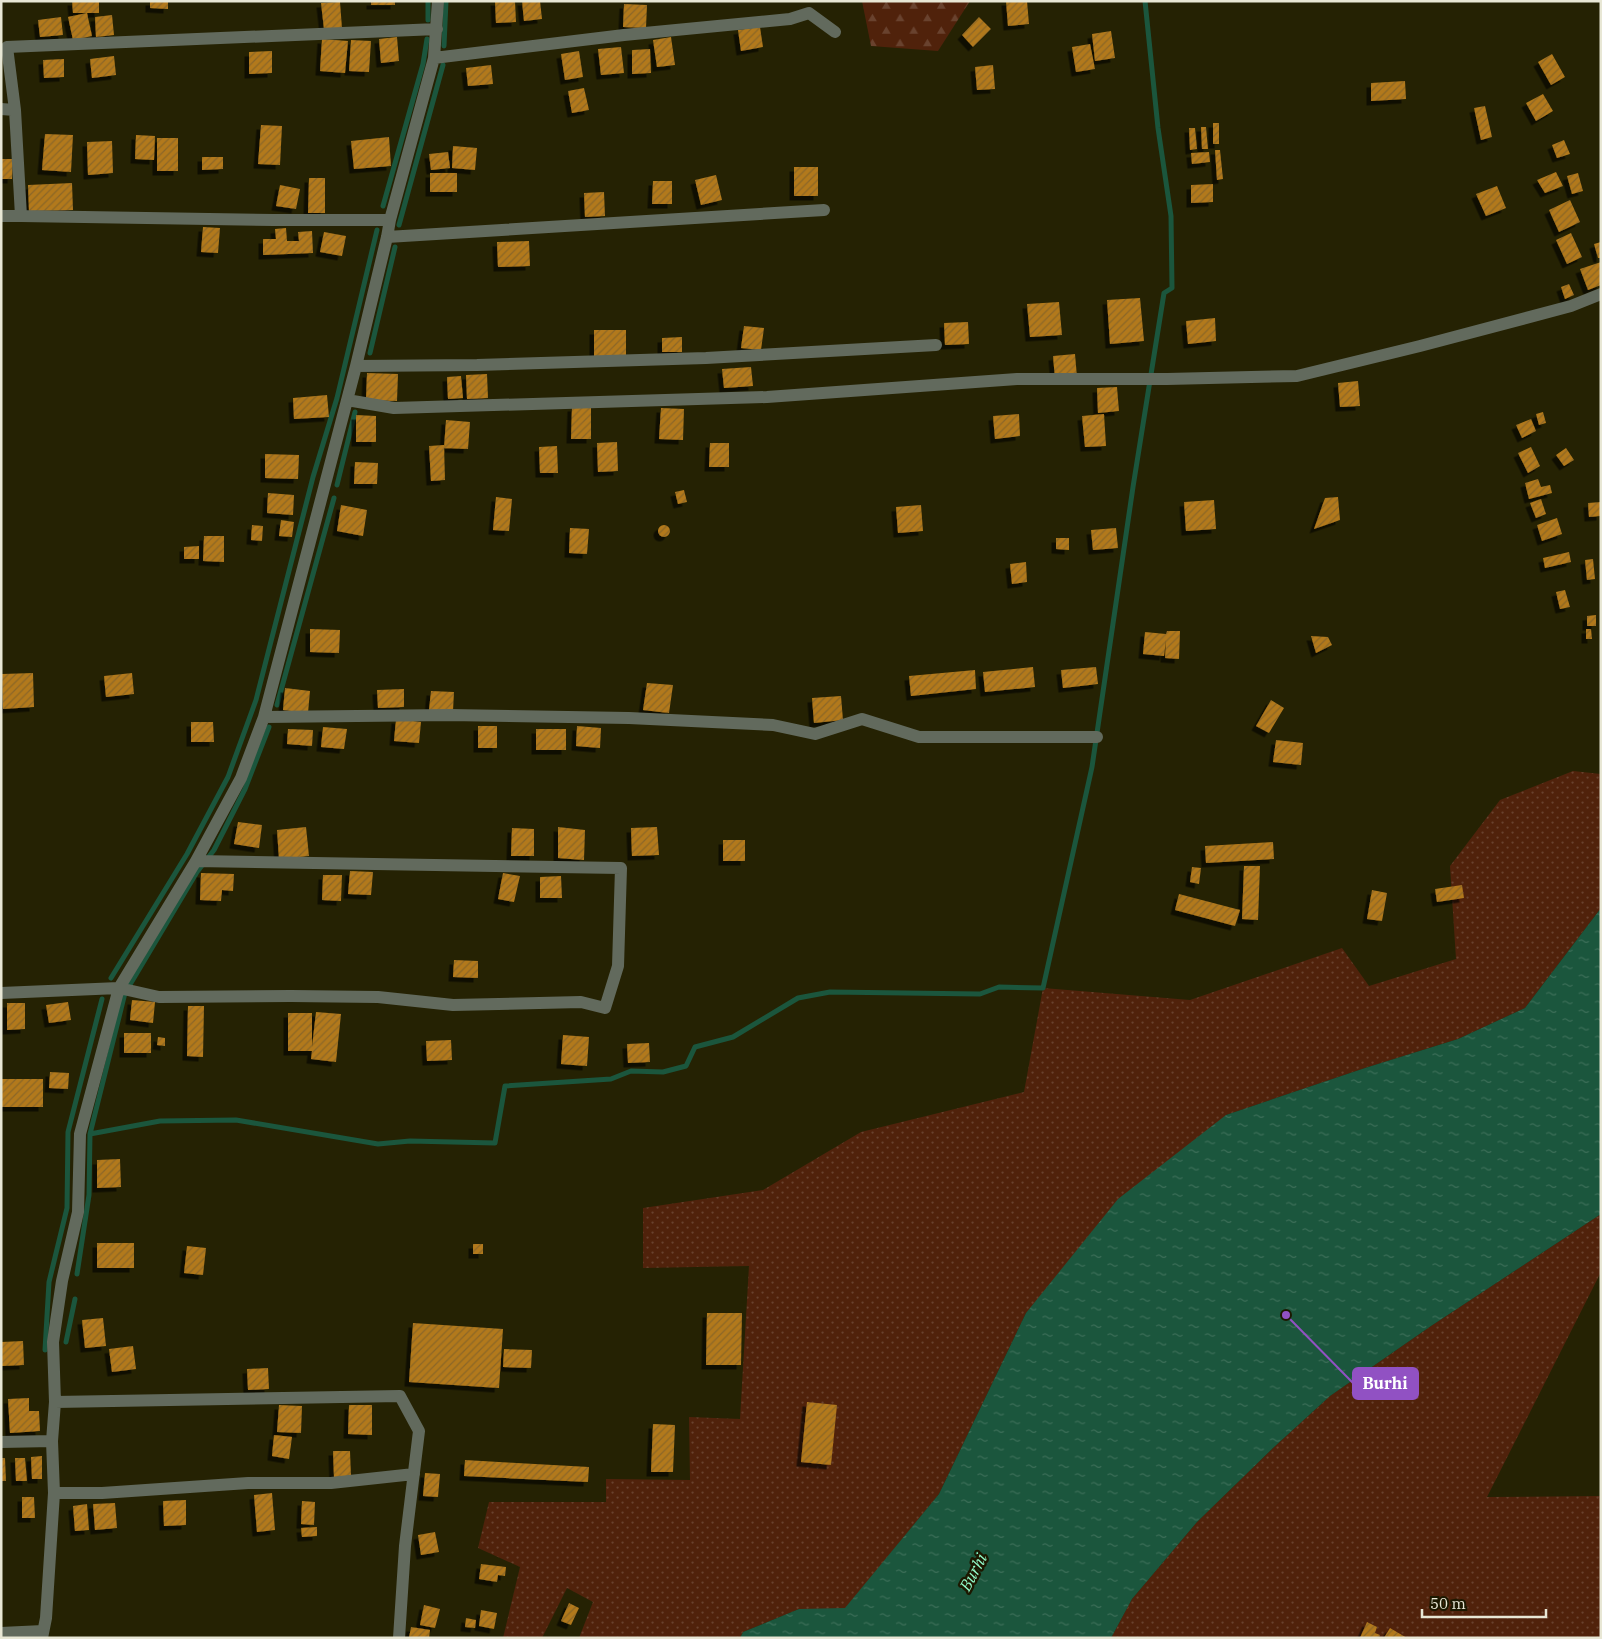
<svg xmlns="http://www.w3.org/2000/svg" width="1602" height="1639" viewBox="0 0 1602 1639" font-family="'IBM Plex Serif',serif">
  <style>
    .grass { fill: url(#grass-dots) }
    .forest { fill: url(#forest-firs) }
    .water { fill: url(#water-ripples) }
    .lines { fill: none; stroke-linecap: round; stroke-linejoin: round }
    .stream { stroke: #1b563d; stroke-width: 5 }
    .building { fill: url(#building-hatch); filter: url(#shadow) }
    .street { stroke: #626a5d; stroke-width: 12 }
    .labels { text-anchor: middle; dominant-baseline: central; stroke-width: 5; stroke-linejoin: round; paint-order: stroke }
    .water-label { font-size: 16px; font-style: italic; fill: #93fdcb; stroke: #1c1800 }
    .leader { fill: none; stroke: #9151c3; stroke-width: 2 }
    .callout-dot { fill: #9151c3; stroke: #1c1800; stroke-width: 2 }
    .callout { fill: #9151c3; stroke: #9151c3; stroke-width: 2 }
    .callout-label { font-size: 16px; text-anchor: middle; font-weight: bold; fill: #fff }
  </style>
  <defs>
    <pattern id="grass-dots" width="8" height="8" patternUnits="userSpaceOnUse" patternTransform="scale(1.25)"><rect width="8" height="8" fill="#50220b"/><path d="M2 2h.1M6 6h.1" fill="none" stroke="#69422e" stroke-width="1.8" stroke-linecap="round"/></pattern>
    <pattern id="forest-firs" width="22" height="20" patternUnits="userSpaceOnUse" patternTransform="scale(1.25)"><rect width="22" height="20" fill="#50220b"/><path d="M5 1l3.5 6h-7zM16 11l3.5 6h-7z" fill="#69422e"/></pattern>
    <pattern id="water-ripples" width="26" height="14" patternUnits="userSpaceOnUse" patternTransform="scale(1.25)"><rect width="26" height="14" fill="#1b563d"/><path d="M2 4q2-2 4 0t4 0M15 11q2-2 4 0t4 0" fill="none" stroke="#3c6e58"/></pattern>
    <pattern id="building-hatch" width="6" height="6" patternUnits="userSpaceOnUse" patternTransform="scale(1.25)"><rect width="6" height="6" fill="#b2791b"/><path d="M-1 1l2-2M0 6l6-6M5 7l2-2" fill="none" stroke="#8c6728"/></pattern>
    <filter id="shadow"><feDropShadow dx="-4.5" dy="4.5" stdDeviation="0" flood-color="#0009"/></filter>
  </defs>
  <rect width="100%" height="100%" fill="#252203"/>
  <path class="grass" d="M1573,771L1601,774V908L1525,1008L1458,1039L1365,1068L1226,1115L1026,1313L939,1494L845,1609H799L743,1632L740,1638H579L593,1602L567,1588L542,1638H503L520,1567L478,1548L489,1502H606V1479L690,1480L689,1417L740,1419L749,1266L643,1268V1208L763,1190L861,1132L1024,1092L1043,988L1190,1000L1342,948L1369,986L1456,959L1450,866L1500,800Z
    M1601,1214V1272L1487,1497L1601,1496V1638H1111L1132,1599L1197,1522L1273,1448L1330,1396L1431,1326Z"/>
  <path class="forest" d="M862,1H970L938,51L871,46Z"/>
  <path class="water" d="M1601,908V1214L1431,1326L1330,1396L1273,1448L1197,1522L1132,1599L1111,1638H740L743,1632L799,1609L845,1608L939,1494L1026,1313L1118,1199L1226,1115L1365,1068L1458,1039L1525,1008Z"/>
  <g class="lines">
    <path class="stream" d="M428,20V1
      M444,46L446,1
      M383,206L423,64L427,39
      M399,225L443,65
      M370,353L395,247
      M337,485L355,412
      M277,705L334,498
      M111,978L187,854L228,777L256,700L313,477L337,398L377,230
      M90,1134L160,1121L236,1120L378,1144L410,1141L495,1143L505,1086L611,1079L631,1071L663,1072L686,1066L695,1047L733,1037L798,998L830,992L980,994L999,987L1043,988L1092,767L1133,487L1164,293L1172,288L1171,216L1158,128L1145,1
      M77,1274L89,1195L90,1134L125,993L197,872L214,850L245,789L269,727
      M66,1342L75,1299
      M45,1350L49,1282L67,1208L68,1132L102,999"/>
  </g>
  <path class="building" d="M72,1H99V13H87L92,36L73,40L68,17L87,13H73Z
    M150,1H168V9L150,8Z
    M371,1H395V5H371Z
    M495,1H515L516,22L496,23Z
    M522,1H540L542,19L524,21Z
    M1006,1H1027L1029,24L1008,26Z
    M340,2L342,28L324,29L321,3Z
    M624,4L647,5L646,28L623,27Z
    M112,15L114,35L96,37L95,17Z
    M61,17L63,35L40,37L38,20Z
    M979,17L991,29L973,47L962,35Z
    M760,27L763,47L741,51L738,30Z
    M1111,31L1115,58L1095,61L1092,34Z
    M397,37L399,61L381,63L379,39Z
    M671,37L675,65L657,67L653,40Z
    M322,39L348,41L345,73L320,71Z
    M351,40L371,41L369,72L349,71Z
    M1090,44L1095,69L1076,72L1072,47Z
    M621,47L624,73L601,75L598,49Z
    M650,49L651,73L632,74V50Z
    M272,51V73L249,74V52Z
    M579,51L583,77L565,80L561,54Z
    M1552,54L1565,77L1551,85L1538,62Z
    M114,56L116,75L92,78L90,59Z
    M64,59V77L44,78L43,60Z
    M491,65L493,84L468,86L466,68Z
    M993,65L995,89L977,90L975,67Z
    M1405,81L1406,99L1371,101V83Z
    M584,88L589,110L572,113L568,91Z
    M1543,94L1553,111L1536,121L1526,103Z
    M1485,106L1492,137L1481,140L1474,108Z
    M1213,123H1219V144H1213Z
    M261,125L282,126L280,165L258,164Z
    M1201,127H1206L1208,149H1202Z
    M1189,128H1195L1197,149L1190,150Z
    M45,134L73,135L71,172L42,170Z
    M136,135L155,136L154,160L135,159Z
    M389,137L391,166L354,169L351,141Z
    M157,138H178V171H157Z
    M1564,140L1570,154L1557,158L1552,145Z
    M112,141L113,173L88,175L87,142Z
    M453,146L477,148L475,170L452,168Z
    M1215,150H1220L1223,179L1217,180Z
    M448,152L450,168L431,170L429,154Z
    M1209,152L1210,162L1192,164L1191,153Z
    M202,157H223V169L202,170Z
    M1,159H13L12,179H1Z
    M794,167H818V196H794Z
    M1556,172L1563,186L1545,193L1537,180Z
    M430,173H457V192H430Z
    M1578,173L1583,191L1572,194L1567,176Z
    M716,175L722,200L701,205L695,180Z
    M309,178H325V213H308Z
    M653,181H672V204H652Z
    M72,183L73,210L29,211L28,185Z
    M1213,184V202L1191,203V185Z
    M280,185L300,189L296,209L276,206Z
    M1497,186L1506,208L1486,216L1476,194Z
    M604,192L605,216L585,217L584,193Z
    M1570,200L1580,222L1559,232L1549,210Z
    M203,227L220,228L218,253L201,252Z
    M286,228L287,241H299L298,232L312,231L313,253L263,255V239H276L275,229Z
    M324,232L346,236L342,256L320,252Z
    M1571,233L1582,257L1567,264L1556,240Z
    M529,241L530,266L498,267L497,242Z
    M1601,242V258H1598L1594,244Z
    M1601,262V285L1588,290L1580,269Z
    M1569,284L1574,295L1565,299L1561,287Z
    M1140,298L1144,341L1110,344L1107,300Z
    M1059,302L1062,335L1030,337L1027,304Z
    M1215,318L1216,341L1188,344L1186,321Z
    M968,322L969,344L945,345L944,323Z
    M744,326L764,328L761,350L741,348Z
    M594,330H626V357H594Z
    M682,337V352H662V338Z
    M1075,354L1077,377L1055,378L1053,356Z
    M751,367L753,386L724,388L722,369Z
    M367,373L398,374L397,401L366,400Z
    M487,374L488,398L467,399L466,375Z
    M461,376L463,398L448,399L447,377Z
    M1358,381L1360,406L1340,407L1338,383Z
    M1117,387L1119,411L1098,413L1097,388Z
    M327,395L329,417L294,419L293,398Z
    M591,406V439H571L572,407Z
    M661,408L684,409L683,440L659,439Z
    M1543,412L1546,423L1539,425L1536,414Z
    M1019,414L1020,436L995,439L993,416Z
    M1104,414L1106,446L1085,447L1082,416Z
    M356,415L376,416V442H356Z
    M1531,419L1536,431L1522,438L1516,425Z
    M446,420L470,422L468,449L444,448Z
    M617,442L618,471L598,472L597,443Z
    M710,443H729V467H709Z
    M444,445L445,480L431,481L429,446Z
    M557,446L558,473H540L539,447Z
    M1531,447L1540,466L1528,473L1518,453Z
    M1566,448L1574,460L1564,466L1556,455Z
    M265,454L299,455L298,479L265,478Z
    M355,462L378,463L377,484H354Z
    M1538,479L1541,487L1550,485L1552,493L1529,499L1525,483Z
    M684,490L687,502L678,504L675,492Z
    M268,493L294,495L293,515L267,513Z
    M496,497L512,499L509,531L493,530Z
    M1338,497L1340,520L1314,529L1325,498Z
    M1541,499L1546,514L1536,518L1530,503Z
    M1214,500L1216,529L1186,531L1184,502Z
    M1601,502V516L1589,517L1588,503Z
    M341,505L367,510L363,536L337,531Z
    M921,505L923,531L898,533L896,507Z
    M1557,518L1562,534L1542,541L1537,525Z
    M281,520L294,522L292,537L279,536Z
    M658 531a6 6 0 1 1 12 0a6 6 0 1 1-12 0Z
    M252,525L263,526L262,541L251,540Z
    M570,528L589,529L587,554L569,553Z
    M1116,528L1118,548L1093,550L1091,530Z
    M204,536H224V562L203,561Z
    M1056,538H1069V550L1056,549Z
    M199,546V559H184V547Z
    M1569,552L1571,562L1545,568L1543,558Z
    M1593,559L1595,579L1587,580L1585,560Z
    M1026,562L1027,582L1012,584L1010,564Z
    M1565,590L1570,607L1560,609L1556,592Z
    M1596,615V626H1587V616Z
    M310,629L340,630L339,653L310,652Z
    M1586,629H1591L1592,639H1586Z
    M1167,631H1180L1179,659L1165,658L1166,640L1164,656L1143,654L1145,632L1166,634Z
    M1311,636L1328,637L1332,645L1316,653Z
    M1033,667L1035,687L985,692L983,672Z
    M1096,667L1098,684L1063,688L1061,670Z
    M975,670L976,689L911,696L909,676Z
    M33,673L34,707L3,709L2,674Z
    M132,673L134,694L106,697L104,676Z
    M647,683L673,685L669,713L643,710Z
    M285,688L310,691L308,713L283,710Z
    M404,689V707L378,708L377,690Z
    M431,691L454,692L453,711L429,710Z
    M841,696L843,720L814,723L812,698Z
    M1271,700L1284,708L1269,733L1256,726Z
    M396,719L421,722L419,743L394,741Z
    M191,722H213L214,742H191Z
    M478,726H497V748H478Z
    M577,726L601,728L600,748L576,746Z
    M323,727L347,729L344,749L321,747Z
    M288,729L313,730L312,746L287,744Z
    M536,729H566V750H536Z
    M1276,740L1303,743L1301,765L1273,762Z
    M238,822L262,825L259,848L234,844Z
    M306,827L309,856L279,859L277,830Z
    M558,827L585,830L584,860L558,858Z
    M657,827L659,855L632,856L631,828Z
    M512,828L534,829V856H511Z
    M723,840H745V861H723Z
    M1273,842L1274,859L1206,863L1205,846Z
    M1244,866H1260L1258,920L1242,919Z
    M1192,867L1201,868L1199,884L1190,882Z
    M350,871L373,872L371,895L348,894Z
    M201,873L234,874L233,891L222,890L221,901L200,900Z
    M503,873L520,876L514,902L498,899Z
    M323,875H342L341,901L322,900Z
    M561,876L562,898H540V877Z
    M1462,885L1464,898L1437,902L1435,889Z
    M1372,890L1387,893L1382,921L1367,919Z
    M1179,894L1240,910L1235,926L1175,910Z
    M454,960L478,961V978L453,977Z
    M132,1000L155,1002L153,1023L130,1020Z
    M68,1002L71,1020L49,1023L46,1005Z
    M7,1003H25V1029L7,1030Z
    M188,1006H204L203,1057L187,1056Z
    M316,1012L341,1014L336,1062L311,1059L312,1051H288V1013H312V1047Z
    M124,1033H151V1053H124Z
    M563,1035L589,1037L587,1066L561,1064Z
    M158,1037L165,1038V1046L157,1045Z
    M451,1040L452,1060L427,1061L426,1041Z
    M649,1043L650,1062L628,1063L627,1044Z
    M50,1072L69,1073L68,1089L49,1088Z
    M2,1079H43V1107H2Z
    M120,1159L121,1187L97,1188V1160Z
    M97,1243H134V1268H97Z
    M473,1244H483V1254H473Z
    M187,1246L206,1248L203,1275L184,1273Z
    M707,1313H742L741,1365H706Z
    M103,1318L106,1346L85,1348L82,1320Z
    M413,1323L503,1329L499,1388L409,1382Z
    M23,1341L24,1365L2,1366L1,1342Z
    M133,1346L136,1369L112,1372L109,1349Z
    M504,1349L532,1350L531,1368L503,1367Z
    M268,1368L269,1389L248,1390L247,1369Z
    M29,1398V1411H39L40,1431L10,1433L8,1399Z
    M807,1402L837,1405L831,1465L801,1462Z
    M279,1405L302,1406L301,1433L277,1432Z
    M349,1405H372V1435L348,1434Z
    M653,1424L675,1425L673,1472H651Z
    M274,1435L292,1437L289,1459L272,1456Z
    M333,1451H350L351,1476L334,1477Z
    M42,1456V1479H32L31,1457Z
    M1,1458H5L6,1481H1Z
    M15,1458H25L27,1481H16Z
    M465,1460L589,1467L588,1482L464,1476Z
    M425,1473L440,1474L438,1497L423,1496Z
    M272,1493L275,1530L257,1532L254,1495Z
    M22,1497H34L35,1518H22Z
    M186,1500V1525L164,1526L163,1501Z
    M302,1501L315,1502L314,1525L301,1524Z
    M115,1503L117,1528L95,1530L93,1504Z
    M87,1504L89,1530L75,1531L73,1506Z
    M317,1527V1536L302,1537L301,1528Z
    M435,1532L439,1552L421,1555L418,1535Z
    M481,1564L506,1567L505,1576L498,1575L497,1582L479,1579Z
    M569,1603L579,1608L571,1625L561,1621Z
    M424,1605L440,1609L435,1628L420,1625Z
    M481,1610L497,1613L494,1629L479,1626Z
    M466,1618L476,1620L475,1628L465,1627Z
    M1367,1622L1377,1627L1375,1633L1380,1635L1379,1638H1360Z
    M411,1627L430,1630L429,1638H409Z
    M1390,1628L1407,1638H1384Z"/>
  <g class="lines">
    <path class="street" d="M434,58L624,35L790,19L809,13L835,32
      M1,109L15,110L7,47L437,29
      M1,216H21L15,110
      M21,216L274,220H390
      M387,237L824,210
      M356,366L477,365L706,358L936,345
      M347,400L394,408L767,397L1017,379H1167L1297,376L1420,346L1571,306L1601,294
      M264,717L450,715L629,718L773,725L815,734L862,719L919,737H1097
      M1,993L119,988L159,997L291,996L378,997L453,1005L581,1002L605,1008L618,966L621,868L196,861
      M55,1402L400,1396L419,1431L405,1546L399,1638
      M52,1441L54,1493H102L248,1483H331L414,1474
      M1,1442L52,1441L55,1402L53,1342L62,1281L78,1212L80,1134L119,988L196,861L241,778L264,717L356,366L387,237L390,220L434,58L438,1
      M1,1633L43,1631
      M42,1638L46,1618L54,1493"/>
  </g>
  <g class="labels">
    <g class="water-label">
      <text transform="translate(973 1572) rotate(-62)">Burhi</text>
    </g>
  </g>
  <path class="leader" d="M1286 1315L1353 1383"/>
  <circle class="callout-dot" cx="1286" cy="1315" r="5"/>
  <rect class="callout" x="1353" y="1368" width="65" height="31" rx="5"/>
  <g class="callout-label">
    <text x="1385" y="1389">Burhi</text>
  </g>
  <rect width="1602" height="1639" fill="none" stroke="#e8e7d5" stroke-width="5"/>
  <path d="M1422 1609v8h124v-8" fill="none" stroke="#e8e7d5" stroke-width="2.5"/>
  <text x="1430" y="1609" font-size="15" fill="#e8e7d5" stroke="#1c1800" stroke-width="4" paint-order="stroke">50 m</text>
</svg>
